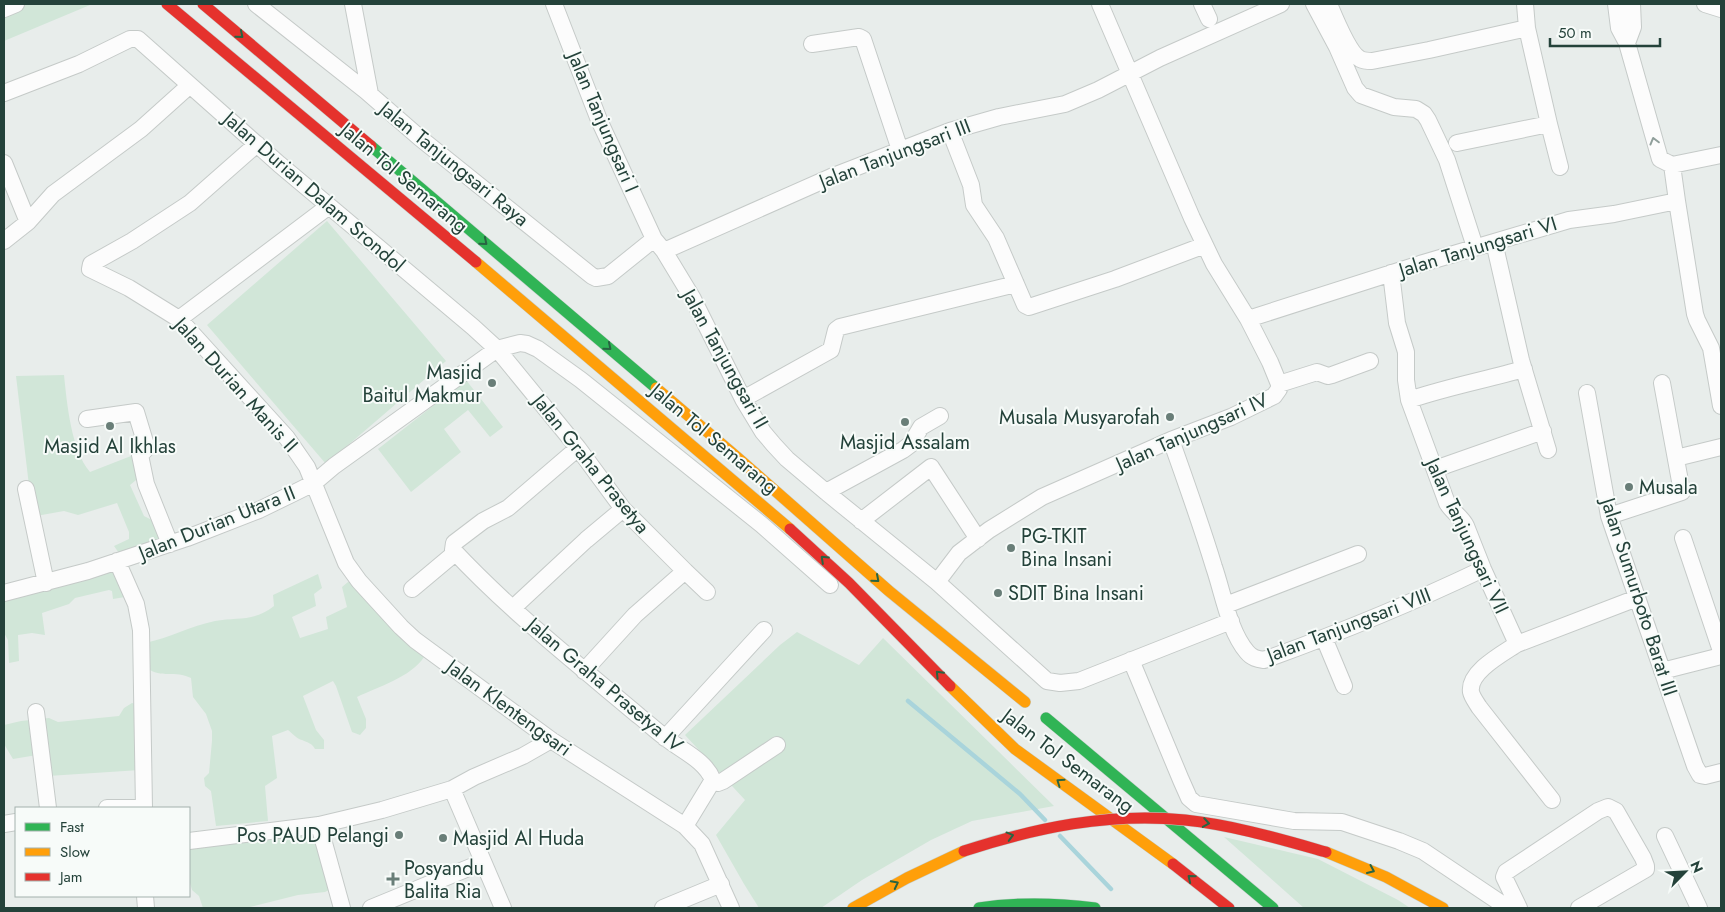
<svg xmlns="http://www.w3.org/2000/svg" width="1725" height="912" viewBox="0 0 1725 912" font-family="Jost,sans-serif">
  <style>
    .green { fill: #d1e6d8 }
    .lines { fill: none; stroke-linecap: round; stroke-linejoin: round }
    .stream { stroke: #a9d4db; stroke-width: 4.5 }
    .street-casing { stroke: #c5cac8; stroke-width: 18 }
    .fast-casing { stroke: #c3ccc9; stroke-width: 12 }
    .slow-casing { stroke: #c3ccc9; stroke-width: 12 }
    .jam-casing { stroke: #c3ccc9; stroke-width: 12 }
    .street { stroke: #fcfcfc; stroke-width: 16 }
    .fast { stroke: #30b455; stroke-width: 11 }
    .slow { stroke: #ff9f0a; stroke-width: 11 }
    .jam { stroke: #e5322d; stroke-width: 11 }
    .jam-bridge-casing { stroke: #c3ccc9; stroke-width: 12; stroke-linecap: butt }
    .jam-bridge { stroke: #e5322d; stroke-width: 11 }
    .oneway { stroke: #286442 }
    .oneway2 { stroke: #909f9b }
    .poi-dot { fill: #697e78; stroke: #f7fbf9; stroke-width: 2 }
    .labels { text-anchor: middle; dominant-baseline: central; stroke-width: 4; stroke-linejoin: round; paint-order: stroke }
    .street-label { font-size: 20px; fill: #24423a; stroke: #f7fbf9 }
    .poi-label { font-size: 20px; fill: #24423a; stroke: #f7fbf9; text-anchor: start }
  </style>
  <rect width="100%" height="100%" fill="#e8edeb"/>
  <path class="green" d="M4,4H106L90,5L4,41Z
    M327,221L446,361L326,464L207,325Z
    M64,375C67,403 71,450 90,472L131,456L137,457L141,476L130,485L144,516L154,521L166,541L121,556L114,546L129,539V532L117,503L78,515L64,511L36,516L30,494L16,376Z
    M466,380L503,427L490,437L468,410L444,429L461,452L411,492L378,449Z
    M114,566L125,597L113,599L112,591L109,590L75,598L69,604L42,613L45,635L32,633L18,635L19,661L9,663L8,640L4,633V599Z
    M318,574L322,588L314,594L316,606L292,617L300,638L328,629L326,617L347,607L342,587L348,582L358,584L424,657C411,677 378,687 357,697L366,719V728L360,735L352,732L336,686L333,681L303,696L316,730L324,740V749H315C312,743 308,743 302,740C297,739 292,733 288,730L272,736L277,778L265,786L268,821L216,826L211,791L205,786L204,778L209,773L212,741V731L206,714L193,697L191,678C175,670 161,679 147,668L145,643C169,638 191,626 215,621C237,617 254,622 274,606L273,595Z
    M797,632L859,665L883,638L1054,806L972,821L931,840L862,880L821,908H759L744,884L716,835L745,800L685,735L780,645Z
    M132,703L136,704L140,770L48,776L37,755L13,759L4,744V725L21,721L49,718L58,722L119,716L124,708Z
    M320,825L331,889L325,892L298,895L246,908H203L199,896L192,890L189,879V844Z
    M1224,837L1318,859L1398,900L1410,908H1304Z"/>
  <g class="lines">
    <path class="stream" d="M908,701L1020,794L1045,820
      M1060,836L1111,889"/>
    <g class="street-casing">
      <path id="street" d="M256,4L366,91L420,138L592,276L596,278L608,276L654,239
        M353,4L370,94
        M554,4L599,120L654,239L664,251L693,299L743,399L763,432L774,445L787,459L826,492L937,582L1047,681L1060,683L1079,681L1231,621
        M1202,4L1209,19
        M1314,4L1337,47L1355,88L1361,95L1394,107L1416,109L1424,114L1428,120L1447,160L1475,247
        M1329,4C1334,16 1349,53 1360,59C1364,61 1368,61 1372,61L1429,50L1527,28
        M1616,4L1619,28L1627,43L1660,159L1672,165L1721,155
        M1705,4L1721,9
        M4,9L16,4
        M1627,43L1633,27L1632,4
        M812,44L859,37L863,39L900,150
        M4,93L79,64L130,39H138L279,164L473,327L497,349L578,448L623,509L685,571L635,615L584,671
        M1549,124L1560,167
        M950,131L971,185L974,205L996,238L1025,305L1029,307L1115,279L1205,245
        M1457,143L1549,124L1527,28L1525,4
        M257,144L190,203L132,241L91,264L90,269L129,288L179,319L287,438L307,467L346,563L359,581L401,627L415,640L551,740L685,826L702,844L731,908
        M4,163L28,222
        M1677,201L1695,314L1697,320L1711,348L1721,406
        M4,241L28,222L53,194L141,129L190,85
        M1494,242L1521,360L1548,450
        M664,251L831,177L950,131L999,117L1065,104L1098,90L1160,58L1281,4
        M1391,273L1397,323L1406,352V380L1409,400L1447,503C1452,512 1462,517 1466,526L1483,569L1517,644L1637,598
        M179,319L329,206
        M1248,319L1420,264L1569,220L1614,214L1677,201L1672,165
        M1279,384L1317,372L1328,376L1332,375L1370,361
        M1587,393L1609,516L1695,766L1700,775L1705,776L1721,772
        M743,399L831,350L836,330L840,327L1016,284
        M1409,400C1447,387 1485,380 1524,369
        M87,419L136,412L146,445V449L140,455L146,484L170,544
        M1171,440C1186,482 1201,524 1214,567C1223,593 1229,631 1247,652C1252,658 1257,659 1264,660C1339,633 1412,603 1483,569
        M578,448L508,508L483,521L454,543L453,550C510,611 576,663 639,716C648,723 656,731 666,738C682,751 705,760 713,780L685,826
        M1676,458L1721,447
        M1435,469L1543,431
        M26,489L46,583
        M826,492L903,450L911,444L921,427L940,416
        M1609,516L1682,492L1662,383
        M861,521L931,467L978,539
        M1683,538L1721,651
        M117,561L136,604L141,630L144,808
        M685,571L707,592
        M937,582L959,553L989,530L1042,497L1171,440L1231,417L1274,396L1279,389V384L1270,362L1248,319L1214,264L1192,218L1100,4
        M412,589L455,553
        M4,593L88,571L187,538L259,510L296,492L314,483L334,466L497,349L520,343L527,344L538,349L581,380L762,525L830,585
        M1226,605L1358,554
        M513,608L586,540L623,509
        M1324,638L1344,686
        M1517,644C1502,654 1468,672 1471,692C1472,697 1476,702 1479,707L1552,800
        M1131,660L1181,780L1189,798L1196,804L1294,821L1342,822L1399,841L1423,851L1508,908
        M1662,671L1721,656
        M36,712L48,808
        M665,738L764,630
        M713,780L718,783L723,781L777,745
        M452,789L503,908
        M107,808H144
        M4,824L16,822
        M319,825L342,908
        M1665,836L1699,908
        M189,841L319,825L382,810L452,789L474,777L523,756L551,740
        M145,896L146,908
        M371,908L483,862
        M663,908L721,884
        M1519,908L1504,877L1506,872L1598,811L1608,807L1616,811L1643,858L1646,866V869L1579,908"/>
    </g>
    <g class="fast-casing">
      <path id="fast" d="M371,146L656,388
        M1046,718L1273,908
        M979,908C1018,902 1056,903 1095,908"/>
    </g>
    <g class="slow-casing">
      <path id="slow" d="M476,262L790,529
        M656,388L738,458L889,591L1025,702
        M950,686L1015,749L1173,864
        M1326,852L1386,877L1443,908
        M853,908L907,878L964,851"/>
    </g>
    <g class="jam-casing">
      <path id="jam" d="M167,4L476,262
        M203,4L371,146
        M790,529L849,583L950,686
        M1173,864L1229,908"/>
    </g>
    <use href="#street" class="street"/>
    <use href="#fast" class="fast"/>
    <use href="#slow" class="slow"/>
    <use href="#jam" class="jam"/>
    <g class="jam-bridge-casing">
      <path id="jam-bridge" d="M964,851C1035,828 1109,812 1185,820C1233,825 1280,839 1326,852"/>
    </g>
    <use href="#jam-bridge" class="jam-bridge"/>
  </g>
  <defs><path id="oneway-chevron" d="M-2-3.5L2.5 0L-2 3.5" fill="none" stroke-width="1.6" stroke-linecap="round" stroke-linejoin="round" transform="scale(1.25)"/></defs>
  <g class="oneway">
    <use href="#oneway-chevron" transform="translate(240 35) rotate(40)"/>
    <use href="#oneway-chevron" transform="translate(484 242) rotate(40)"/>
    <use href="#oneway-chevron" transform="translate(608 347) rotate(40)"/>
    <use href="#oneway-chevron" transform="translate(824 559) rotate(-137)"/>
    <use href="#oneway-chevron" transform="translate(876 579) rotate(41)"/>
    <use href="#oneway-chevron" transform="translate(939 674) rotate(-134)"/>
    <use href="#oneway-chevron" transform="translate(1060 782) rotate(-145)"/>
    <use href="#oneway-chevron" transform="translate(1206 823) rotate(9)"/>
    <use href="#oneway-chevron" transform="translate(1010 836) rotate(-15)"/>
    <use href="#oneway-chevron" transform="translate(1371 870) rotate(24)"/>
    <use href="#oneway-chevron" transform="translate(1191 878) rotate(-141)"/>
    <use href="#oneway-chevron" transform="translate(895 884) rotate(-27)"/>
  </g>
  <use class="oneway2" href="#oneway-chevron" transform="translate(1654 141) rotate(-105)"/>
  <g class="poi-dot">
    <circle cx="492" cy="383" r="5"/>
    <circle cx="1170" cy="417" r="5"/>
    <circle cx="905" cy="422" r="5"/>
    <circle cx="110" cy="426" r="5"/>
    <circle cx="1629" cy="487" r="5"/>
    <circle cx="1011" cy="548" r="5"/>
    <circle cx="998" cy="593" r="5"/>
    <circle cx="399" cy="835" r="5"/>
    <circle cx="443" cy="838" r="5"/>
    <path d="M390.5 871.5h5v5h5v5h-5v5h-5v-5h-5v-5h5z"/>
  </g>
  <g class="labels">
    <g class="street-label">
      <text transform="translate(603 122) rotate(67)">Jalan Tanjungsari I</text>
      <text transform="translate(895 154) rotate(-21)">Jalan Tanjungsari III</text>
      <text transform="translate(454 164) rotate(39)">Jalan Tanjungsari Raya</text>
      <text transform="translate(404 178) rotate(40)">Jalan Tol Semarang</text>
      <text transform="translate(314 192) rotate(41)">Jalan Durian Dalam Srondol</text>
      <text transform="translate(1478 247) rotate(-17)">Jalan Tanjungsari VI</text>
      <text transform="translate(725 359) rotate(61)">Jalan Tanjungsari II</text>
      <text transform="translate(236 385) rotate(48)">Jalan Durian Manis II</text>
      <text transform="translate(1192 432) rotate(-24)">Jalan Tanjungsari IV</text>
      <text transform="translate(714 439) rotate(40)">Jalan Tol Semarang</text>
      <text transform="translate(591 464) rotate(51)">Jalan Graha Prasetya</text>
      <text transform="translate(217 523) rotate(-22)">Jalan Durian Utara II</text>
      <text transform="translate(1467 536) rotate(65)">Jalan Tanjungsari VII</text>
      <text transform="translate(1639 597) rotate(72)">Jalan Sumurboto Barat III</text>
      <text transform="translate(1349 625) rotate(-21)">Jalan Tanjungsari VIII</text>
      <text transform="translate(605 685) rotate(40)">Jalan Graha Prasetya IV</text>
      <text transform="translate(509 708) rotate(36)">Jalan Klentengsari</text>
      <text transform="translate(1068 761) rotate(37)">Jalan Tol Semarang</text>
    </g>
    <g class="poi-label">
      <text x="482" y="372" text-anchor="end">Masjid<tspan x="482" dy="23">Baitul Makmur</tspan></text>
      <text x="1160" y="417" text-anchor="end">Musala Musyarofah</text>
      <text x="905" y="442" text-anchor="middle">Masjid Assalam</text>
      <text x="110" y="446" text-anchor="middle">Masjid Al Ikhlas</text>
      <text x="1639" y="487">Musala</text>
      <text x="1021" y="536">PG-TKIT<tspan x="1021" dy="23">Bina Insani</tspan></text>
      <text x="1008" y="593">SDIT Bina Insani</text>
      <text x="389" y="835" text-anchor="end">Pos PAUD Pelangi</text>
      <text x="453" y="838">Masjid Al Huda</text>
      <text x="404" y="868">Posyandu<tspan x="404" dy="23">Balita Ria</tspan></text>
    </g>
  </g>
  <rect width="1725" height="912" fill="none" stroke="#24423a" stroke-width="10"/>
  <rect x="15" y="807" width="175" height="90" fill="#f7fbf9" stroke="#a3b1ad"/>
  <rect x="25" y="823" width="25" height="8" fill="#30b455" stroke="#a3b1ad"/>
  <text x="60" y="832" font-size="15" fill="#24423a">Fast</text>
  <rect x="25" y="848" width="25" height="8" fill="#ff9f0a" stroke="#a3b1ad"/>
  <text x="60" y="857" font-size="15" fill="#24423a">Slow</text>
  <rect x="25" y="873" width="25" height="8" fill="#e5322d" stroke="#a3b1ad"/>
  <text x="60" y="882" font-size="15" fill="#24423a">Jam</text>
  <g transform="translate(1685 872) rotate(66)" stroke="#f7fbf9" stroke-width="4" paint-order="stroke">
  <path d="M0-4L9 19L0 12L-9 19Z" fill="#24423a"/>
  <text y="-8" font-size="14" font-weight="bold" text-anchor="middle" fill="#24423a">N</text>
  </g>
  <path d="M1550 38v8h110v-8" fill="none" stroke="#24423a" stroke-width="2.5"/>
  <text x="1558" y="38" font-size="15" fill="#24423a" stroke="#f7fbf9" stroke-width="4" paint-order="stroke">50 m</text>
</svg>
